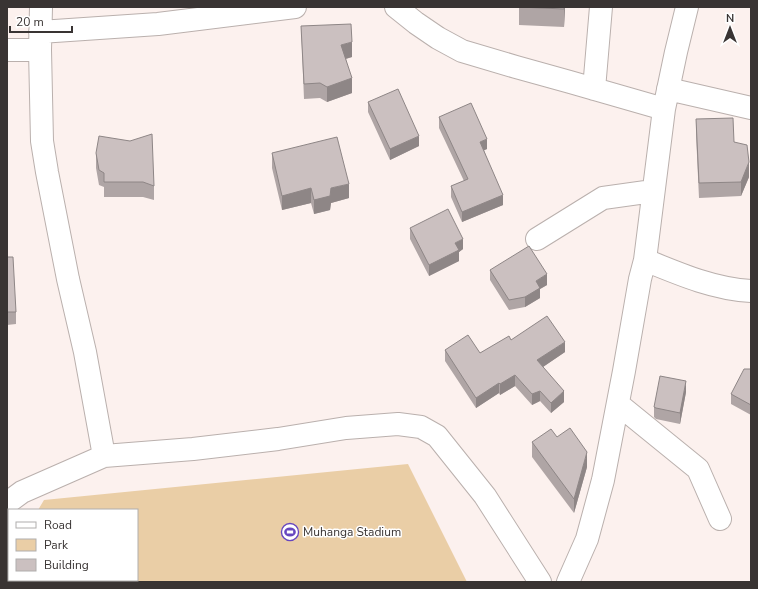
<svg xmlns="http://www.w3.org/2000/svg" width="758" height="589" viewBox="0 0 758 589" font-family="'Nunito Sans',sans-serif">
  <style>
    .green { fill: #eacea6 }
    .lines { fill: none; stroke-linecap: round; stroke-linejoin: round }
    .street-casing { stroke: #bab0ad; stroke-width: 24 }
    .street { stroke: #fff; stroke-width: 22 }
    .wall { fill: #afa5a5 }
    .shaded-wall { fill: #8e8686 }
    .building { fill: #cbc0c0; stroke: #8e8686 }
    .labels { text-anchor: middle; dominant-baseline: central; stroke-width: 3; stroke-linejoin: round; paint-order: stroke }
    .poi-label { font-size: 12px; fill: #393433; stroke: #fff; text-anchor: start }
  </style>
  <rect width="100%" height="100%" fill="#fcf1ee"/>
  <path class="green" d="M408,464L467,582H7V558L9,555V580H137V510H38L44,500Z"/>
  <g class="lines">
    <g class="street-casing">
      <path id="street" d="M41,7L40,50L42,141L47,172L68,279L85,352L104,456L193,449L278,439L346,428L398,424L421,427L437,436L485,496L540,582
        M396,7L416,23L438,38L462,51L516,67L570,82L664,109
        M40,32L158,24L295,7
        M7,50H40
        M594,89L601,7
        M668,89L751,108
        M537,239L603,198L653,191
        M645,260C679,274 714,289 751,291
        M618,404L698,469L720,519
        M7,503L22,492L104,456
        M568,582L587,539L603,480L624,371L640,279L645,260L664,109L676,52L687,7"/>
    </g>
    <use href="#street" class="street"/>
  </g>
  <path class="wall" d="M519,7H565L564,27L519,25Z
    M301,26L352,57L346,59L352,93L327,102L320,98L304,99Z
    M368,102L419,146L390,160L368,112Z
    M439,117L487,149L484,150L503,205L462,222L451,197V186L464,181L439,128Z
    M696,119L734,142L749,177L741,196L699,198L696,134Z
    M96,153L154,186V200L143,197H104V187L99,185L96,168Z
    M272,153L349,198L331,203L330,210L314,214L311,203L282,210L272,168Z
    M410,228L463,249L459,252V261L429,276L410,239Z
    M7,257L16,312V324L7,325Z
    M490,270L547,285L540,289V298L525,307L509,310L490,280Z
    M511,340L565,352L543,367L564,402L551,413L540,401L532,405L515,386L500,395L499,393L476,408L445,361V350L480,353Z
    M751,369V415L731,404V394Z
    M686,392L680,424L656,419L654,417V407Z
    M532,442L587,467L574,513L532,457Z"/>
  <path class="shaded-wall" d="M564,7H565L564,27Z
    M352,42V57L341,60V45Z
    M352,78V93L327,102V87Z
    M419,136V146L390,160V149Z
    M487,139V149L480,152V142Z
    M749,162V177L741,196V182Z
    M349,184V198L331,203L330,210L314,214V200L331,188Z
    M311,188V203L282,210V196Z
    M503,195V205L462,222V212Z
    M463,239V249L459,252V261L429,276V265L455,243Z
    M547,274V285L540,289V298L525,307V297L536,281Z
    M565,342V352L537,371V360Z
    M515,375V386L500,395V384Z
    M686,381V392L680,424V413Z
    M499,383V393L476,408V398Z
    M540,391V401L532,405V394Z
    M564,391V402L551,413V403Z
    M587,452V467L574,513V499Z"/>
  <path class="building" d="M519,7H564V9Z
    M351,24L352,42L341,45L352,78L327,87L320,83L304,84L301,26Z
    M398,89L419,136L390,149L368,102Z
    M471,103L487,139L480,142L503,195L462,212L451,186L468,179L439,117Z
    M733,118L734,142L747,145L749,162L741,182L699,183L696,119Z
    M152,134L154,186L143,182H104V173L99,170L96,153L99,136L130,141Z
    M337,137L349,184L331,188L330,196L314,200L311,188L282,196L272,153Z
    M448,209L463,239L455,243L459,250L429,265L410,228Z
    M529,246L547,274L536,281L540,288L525,297L509,300L490,270Z
    M7,257H13L16,312H7Z
    M547,316L565,342L537,360L564,391L551,403L540,391L532,394L515,375L500,384L499,383L476,398L445,350L468,335L480,353L509,336L511,340Z
    M744,369H751V405L731,394Z
    M660,376L686,381L680,413L656,408L654,407Z
    M570,428L587,452L574,499L532,442L551,429L557,437Z"/>
  <defs>
    <g id="stadium-ring" transform="scale(0.9)"><circle r="9.5" fill="#fff" stroke="#6646bf" stroke-width="1.5"/><path d="M0-5a6.5 5 0 1 0 0 10a6.5 5 0 1 0 0-10ZM-3.5-1.8h7v3.6h-7Z" fill="#6646bf"/></g>
  </defs>
  <g fill-rule="evenodd">
    <use href="#stadium-ring" x="290" y="532"/>
  </g>
  <g class="labels">
    <g class="poi-label">
      <text x="303" y="532">Muhanga Stadium</text>
    </g>
  </g>
  <rect width="758" height="589" fill="none" stroke="#393433" stroke-width="16"/>
  <rect x="8" y="509" width="130" height="72" fill="#ffffff" stroke="#b0aead"/>
  <rect x="16" y="522" width="20" height="6" fill="#ffffff" stroke="#b0aead"/>
  <text x="44" y="529" font-size="12" fill="#393433">Road</text>
  <rect x="16" y="539" width="20" height="12" fill="#eacea6" stroke="#b0aead"/>
  <text x="44" y="549" font-size="12" fill="#393433">Park</text>
  <rect x="16" y="559" width="20" height="12" fill="#cbc0c0" stroke="#b0aead"/>
  <text x="44" y="569" font-size="12" fill="#393433">Building</text>
  <g transform="translate(730 28)" stroke="#ffffff" stroke-width="3" paint-order="stroke">
  <path d="M0-3L7 15L0 10L-7 15Z" fill="#393433"/>
  <text y="-6" font-size="11" font-weight="bold" text-anchor="middle" fill="#393433">N</text>
  </g>
  <path d="M10 26v6h62v-6" fill="none" stroke="#393433" stroke-width="2"/>
  <text x="16" y="26" font-size="12" fill="#393433" stroke="#ffffff" stroke-width="3" paint-order="stroke">20 m</text>
</svg>
